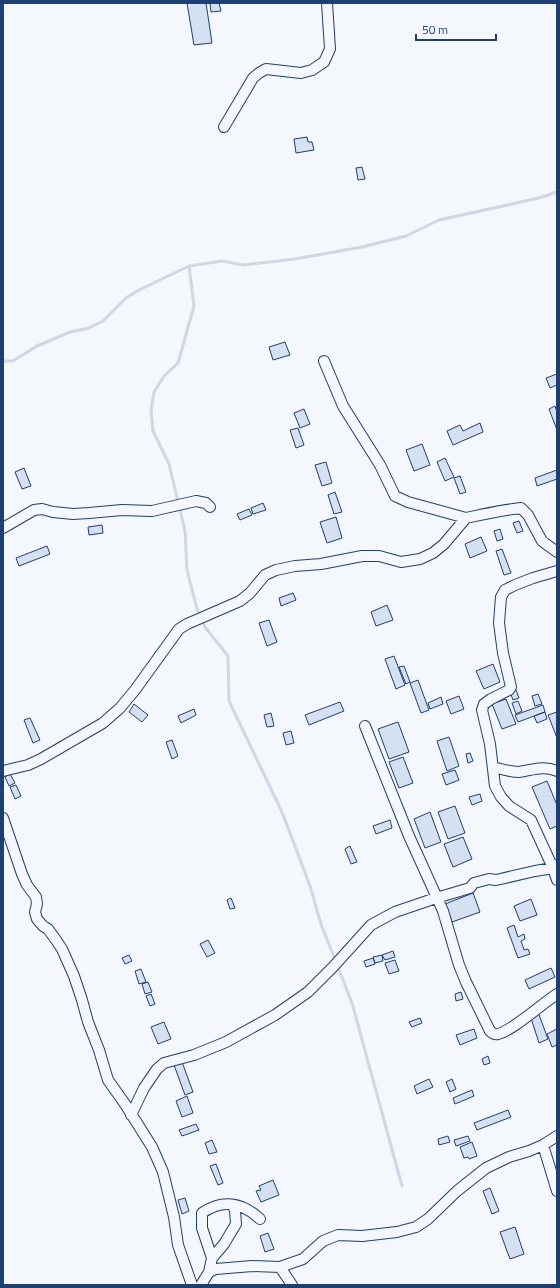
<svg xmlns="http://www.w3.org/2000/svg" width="560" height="1288" viewBox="0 0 560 1288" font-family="'Titillium Web',sans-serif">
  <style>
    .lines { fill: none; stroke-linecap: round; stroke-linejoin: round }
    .stream { stroke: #cfd7e4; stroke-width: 3 }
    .building { fill: #d5e0f0; stroke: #1d3f73 }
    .minor-casing { stroke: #1d3f73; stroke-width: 12 }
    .minor { stroke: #f4f7fb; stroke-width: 10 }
  </style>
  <rect width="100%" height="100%" fill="#f4f7fb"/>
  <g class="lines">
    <path class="stream" d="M189,266L194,306L178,363L164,376L154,392L151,411L153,431L169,464L185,531L187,570L197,609L205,627L228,656L229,701L282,812L310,886L321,924L352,1003L402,1186
      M3,361H13L37,346L70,332L89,328L103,321L126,298L139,290L189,266L222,261L243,265L295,259L362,247L406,236L439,220L539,198L557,192"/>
  </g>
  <path class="building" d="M187,3H206L212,43L194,45Z
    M210,3H219L221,11L211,12Z
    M307,137L308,142H312L314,150L296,153L294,139Z
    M362,167L365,179L358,180L356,168Z
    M285,342L290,355L273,360L269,347Z
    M557,374V385L550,388L546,378Z
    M555,406L557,412V430L549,409Z
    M304,409L310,424L300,428L294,413Z
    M480,423L483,432L453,445L447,431L460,425L463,431Z
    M298,428L304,445L296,448L290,430Z
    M422,444L430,465L414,471L406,450Z
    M445,458L454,477L445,481L437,462Z
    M326,462L332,483L322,486L315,465Z
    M24,468L31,486L22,489L15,472Z
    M557,470V479L537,486L535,478Z
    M460,476L466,492L460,494L454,478Z
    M335,492L342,512L334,514L328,495Z
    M263,503L266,510L253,514L251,508Z
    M249,509L252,515L240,520L237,514Z
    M336,517L342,538L327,543L320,522Z
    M519,521L523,531L517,533L513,523Z
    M102,525L103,533L89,535L88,527Z
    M500,529L503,539L497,541L494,531Z
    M481,537L487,551L470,558L465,544Z
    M47,546L50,554L19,566L16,558Z
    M502,549L511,573L504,575L496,551Z
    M293,593L296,600L281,606L279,598Z
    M387,605L393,620L376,626L371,612Z
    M269,620L277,642L267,646L259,623Z
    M394,656L405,685L396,689L385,659Z
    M493,664L500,682L484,689L476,671Z
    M404,666L410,682L406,684L399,667Z
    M418,680L429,710L421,713L410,683Z
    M516,690L519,698L513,700L510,692Z
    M538,694L542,704L535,706L532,696Z
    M459,696L464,709L451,714L446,701Z
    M441,697L443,704L430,709L428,703Z
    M506,699L516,724L502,729L492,704Z
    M518,701L522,711L516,714L512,703Z
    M340,702L344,711L309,725L305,715Z
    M134,704L148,715L142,722L129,712Z
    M543,705L545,712L518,722L515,715Z
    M194,709L196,715L181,723L178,716Z
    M545,712L547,719L537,723L534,716Z
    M557,712V738L548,715Z
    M271,713L274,726L267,727L264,715Z
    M30,718L40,740L33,743L24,720Z
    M398,722L409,752L389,759L378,729Z
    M291,731L294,743L286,745L283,733Z
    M449,737L459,766L447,771L437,741Z
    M172,740L178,756L172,759L166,742Z
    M470,753L473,761L468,763L466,754Z
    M403,757L413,783L399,788L389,762Z
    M455,770L459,780L446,785L442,774Z
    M10,774L15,783L9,786L5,777Z
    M547,781L557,805V826L550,829L532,787Z
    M16,785L21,796L15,799L10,787Z
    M480,794L482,801L472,805L469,797Z
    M455,806L465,833L448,839L438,812Z
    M430,812L441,842L425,848L414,819Z
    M390,820L392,828L376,834L373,826Z
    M463,837L472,859L453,867L444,844Z
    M350,846L357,862L351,864L345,849Z
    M473,893L480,912L452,922L445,904Z
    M231,898L235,908L230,909L227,900Z
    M531,899L537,915L520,921L514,906Z
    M514,925L518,937L524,934L525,939L521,941L524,950L528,949L530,954L518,958L507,928Z
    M208,940L215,953L207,957L200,944Z
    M393,951L395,957L385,960L382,955Z
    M129,955L132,961L125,964L122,958Z
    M382,955L383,961L375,963L373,957Z
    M373,958L375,964L366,967L364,961Z
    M395,960L399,971L389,974L385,963Z
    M551,968L555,977L529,989L525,980Z
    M141,969L146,982L139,984L135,971Z
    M148,982L152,992L145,994L142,984Z
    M461,992L463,999L456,1001L455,994Z
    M151,994L155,1004L150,1006L146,996Z
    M538,1012L548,1039L539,1043L530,1015Z
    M420,1018L422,1023L412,1027L409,1022Z
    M164,1022L171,1039L158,1044L151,1027Z
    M474,1029L477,1038L460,1045L456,1035Z
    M557,1029V1045L552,1047L547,1034Z
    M488,1056L490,1063L484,1065L482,1059Z
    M182,1062L193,1092L185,1095L174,1065Z
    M429,1079L433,1087L417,1094L414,1086Z
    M452,1079L456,1089L450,1092L446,1082Z
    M472,1090L474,1096L455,1104L453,1098Z
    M187,1096L193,1113L182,1117L176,1101Z
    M508,1110L511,1117L477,1130L474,1123Z
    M196,1124L199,1130L182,1136L179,1130Z
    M448,1136L450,1142L439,1145L438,1139Z
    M468,1136L470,1141L456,1146L454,1140Z
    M212,1140L217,1152L209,1154L205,1143Z
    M472,1142L477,1156L469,1159L468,1157L464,1158L460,1147Z
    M216,1164L223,1183L218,1185L210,1166Z
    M273,1180L279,1195L261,1202L256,1191L261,1190L259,1186Z
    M490,1188L499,1211L492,1214L483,1191Z
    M185,1198L189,1211L182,1214L178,1200Z
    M515,1227L524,1254L510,1259L500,1232Z
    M268,1233L274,1249L265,1252L260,1236Z"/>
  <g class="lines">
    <g class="minor-casing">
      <path id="minor" d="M224,127L253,78L259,73L266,69L301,73L312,70L324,62L330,49L327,3
        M324,361L343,406L380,465L395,496L408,502L466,518
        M3,528L34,510L42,509L53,512L73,514L89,513L122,510L152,511L196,501L206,503L210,507
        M557,571L533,578L515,585L505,590L501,597L499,623L503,653L511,687L509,690L491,699L484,704L482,710L490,744L495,786L501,797L509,806L531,820L553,868L557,880
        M365,726L409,836L443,911L459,965L466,982L490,1031C492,1033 495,1035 498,1034C512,1031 543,1003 557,994
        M493,767C501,769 510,772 519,772C533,770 543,765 557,771
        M3,771L28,765L41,759L103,723L120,708L135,690L179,629L187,624L240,601L250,593L265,575L276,570L295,566L321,564L362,556H379L401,562L420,559L433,553L444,544L466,518C484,514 502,510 521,508L528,515L542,541L557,552
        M3,818L22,874L27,885L36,897L37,904L35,912L37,919L43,926L48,929L56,940L62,949L74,976L82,1000L88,1022L99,1050L108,1080L125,1104L152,1147L163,1172L174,1217L178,1245L192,1285
        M131,1115L144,1088L157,1069L164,1063L194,1055L226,1042L275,1015L308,992L333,967L371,925L395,912L436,898L470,888L474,883L489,879L496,880L535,871L553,868L557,865
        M543,1145L557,1191
        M212,1258L202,1228V1213C222,1199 242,1202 260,1219
        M280,1267L292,1285
        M209,1272L216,1269L252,1266L280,1267L303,1259L323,1241L338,1235L362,1236L397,1232L416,1227L428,1219L457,1191L486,1168L509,1157L529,1151L543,1145L557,1136
        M201,1285L209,1272L212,1258L224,1244L236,1224L235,1210L232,1205"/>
    </g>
    <use href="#minor" class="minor"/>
  </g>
  <rect width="560" height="1288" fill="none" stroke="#1d3f73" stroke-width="8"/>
  <path d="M416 34v6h80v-6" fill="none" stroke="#1d3f73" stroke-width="2"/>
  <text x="422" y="34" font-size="12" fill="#1d3f73" stroke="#f4f7fb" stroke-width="3" paint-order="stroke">50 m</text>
</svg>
